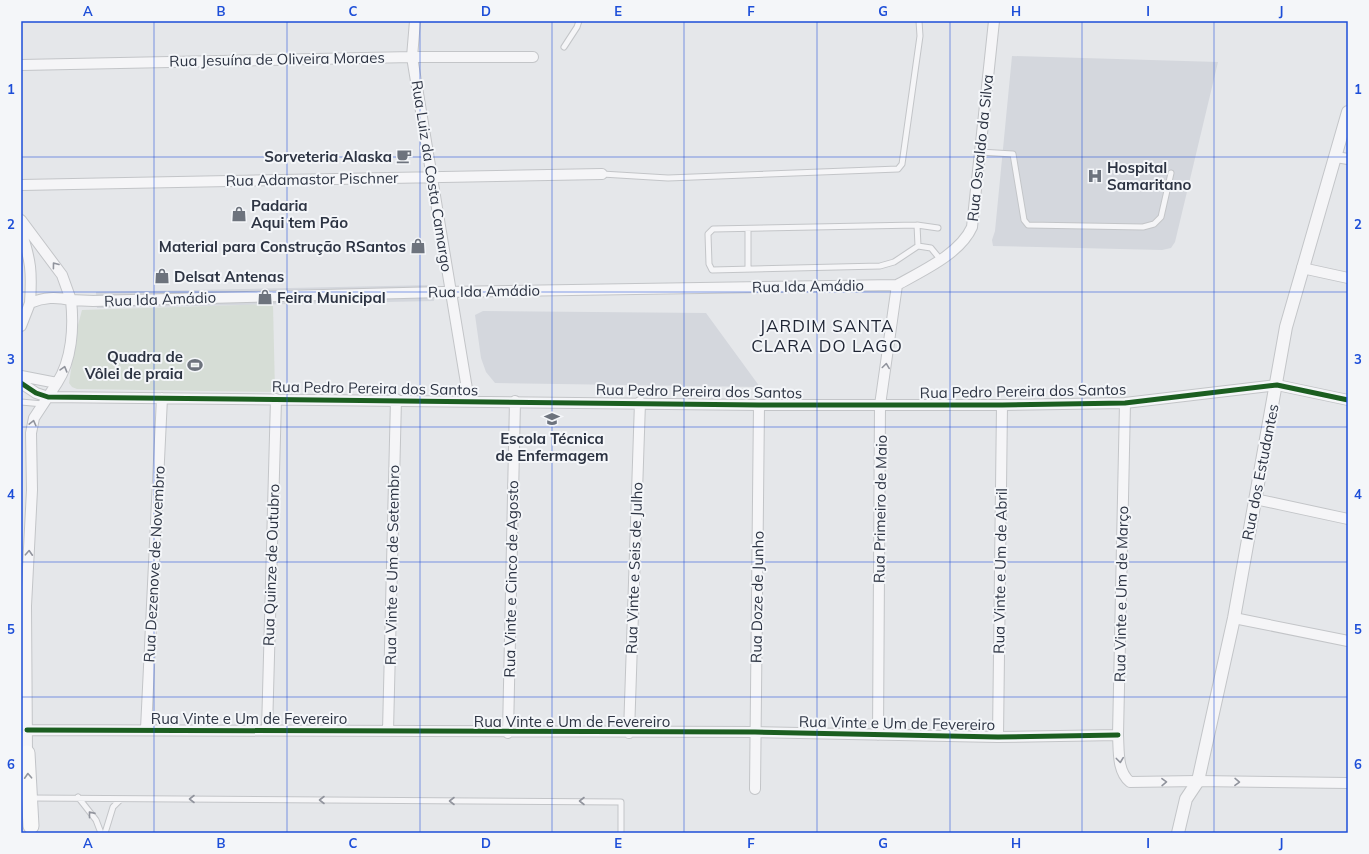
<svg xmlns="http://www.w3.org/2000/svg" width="1369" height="854" viewBox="0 0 1369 854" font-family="Mulish,sans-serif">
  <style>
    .built { fill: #d4d7dd }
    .green { fill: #d6ddd6 }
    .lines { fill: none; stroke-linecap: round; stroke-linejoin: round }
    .service-casing { stroke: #c3c5c8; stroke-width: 7 }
    .minor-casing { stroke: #c3c5c8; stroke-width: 12 }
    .tertiary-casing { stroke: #c3c5c8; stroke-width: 14 }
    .primary-casing { stroke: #c2c4c8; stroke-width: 17 }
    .service { stroke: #f5f5f7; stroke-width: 5 }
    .minor { stroke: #f5f5f7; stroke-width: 10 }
    .tertiary { stroke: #f5f5f7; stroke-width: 12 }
    .primary { stroke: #f8f8f8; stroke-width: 15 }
    .cycleway-casing { stroke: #f4f6f9; stroke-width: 8 }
    .cycleway { stroke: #1b5e20; stroke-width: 5 }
    .oneway { stroke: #91949d }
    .oneway2 { stroke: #92969e }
    .grid { fill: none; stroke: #1d4ed8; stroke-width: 1; stroke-opacity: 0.55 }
    .labels { text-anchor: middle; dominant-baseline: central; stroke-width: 4; stroke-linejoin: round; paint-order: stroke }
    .street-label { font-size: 15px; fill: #2d3443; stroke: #f4f6f9 }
    .poi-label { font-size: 15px; font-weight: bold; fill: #2d3443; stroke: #f4f6f9; text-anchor: start }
    .quarter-label { font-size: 17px; letter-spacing: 1px; fill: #1f2534; stroke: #f4f6f9 }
    .neatline { fill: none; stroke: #1d4ed8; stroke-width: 1.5 }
    .grid-label { font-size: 13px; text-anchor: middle; font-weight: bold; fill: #1d4ed8 }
  </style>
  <rect width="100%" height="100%" fill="#e5e7ea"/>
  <path class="built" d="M1012,56L1218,62L1175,242L1171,248L1162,250L993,246L992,240L995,231Z
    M433,285L434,301L97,308L96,292Z
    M483,311L706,313L760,387L495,383L486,372L481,358L475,315Z"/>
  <path class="green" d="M273,304L275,392L77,389L72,387L69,383L78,325L82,310Z"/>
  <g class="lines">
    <g class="service-casing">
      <path id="service" d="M564,47L577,27L579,21
        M980,152L1013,154L1024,220L1028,225L1143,227L1154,224L1161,217L1171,173
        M602,174L668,178L898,169L902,164L920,36L919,21
        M917,225L918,246
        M938,228L917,225L713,229L708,234L709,264L712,270L880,266L894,262L918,246L931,248L940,259
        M748,269V229
        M21,402L43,404
        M78,797L96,820L101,833
        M31,798L621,802V833
        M105,833L113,807L121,799"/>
    </g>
    <g class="minor-casing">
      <path id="minor" d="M415,21L412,57L469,401
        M21,65L412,57H533
        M1336,157L1348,159
        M21,185L602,174
        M21,220L62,275L71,300L93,301L443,292L897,285C922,271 960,254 972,227L994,21
        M21,231C31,261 32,272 30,303
        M1302,268L1348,278
        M21,326L30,303C44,297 56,297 71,300C74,327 72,360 57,383L21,376
        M21,383L36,393L48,397L759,405H1002L1125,403L1277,385L1348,400
        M1125,403L1118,735C1119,751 1117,771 1130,782L1198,781L1348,783
        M1255,499L1348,519
        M1234,618L1348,641
        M146,729L162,398
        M27,730L755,732L998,737L1118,735
        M267,730L276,399
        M388,731L396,399
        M508,733L515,401
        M629,733L640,402
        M878,735L880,405L897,285
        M998,737L1002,405
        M23,755L27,753L26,606L32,490L31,433L34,418L57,383
        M755,789L759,405"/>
    </g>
    <g class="tertiary-casing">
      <path id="tertiary" d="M1178,833L1186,799L1198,781L1234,618L1286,327L1348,112"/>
    </g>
    <g class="primary-casing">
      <path id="primary" d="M27,753L31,826"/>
    </g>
    <use href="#service" class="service"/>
    <use href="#minor" class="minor"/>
    <use href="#tertiary" class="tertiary"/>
    <use href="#primary" class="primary"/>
    <g class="cycleway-casing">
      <path id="cycleway" d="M21,383L36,393L48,397L759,405H1002L1125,403L1277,385L1348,400
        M27,730L755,732L998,737L1118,735"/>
    </g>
    <use href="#cycleway" class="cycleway"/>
  </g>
  <defs><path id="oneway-chevron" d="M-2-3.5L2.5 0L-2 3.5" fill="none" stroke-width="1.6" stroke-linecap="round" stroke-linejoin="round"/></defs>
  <g class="oneway">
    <use href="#oneway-chevron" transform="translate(55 265) rotate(-127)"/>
    <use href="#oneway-chevron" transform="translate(886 366) rotate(-82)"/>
    <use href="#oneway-chevron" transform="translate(64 369) rotate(-74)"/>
    <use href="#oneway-chevron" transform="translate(33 423) rotate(-76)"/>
    <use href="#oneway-chevron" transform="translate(29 553) rotate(-87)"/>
    <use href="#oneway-chevron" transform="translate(1120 760) rotate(83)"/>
    <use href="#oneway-chevron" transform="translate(1164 782) rotate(-1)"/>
    <use href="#oneway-chevron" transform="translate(1237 782) rotate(1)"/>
    <use href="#oneway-chevron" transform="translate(192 799) rotate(-180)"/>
    <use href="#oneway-chevron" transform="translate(322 800) rotate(-180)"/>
    <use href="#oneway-chevron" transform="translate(452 801) rotate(-180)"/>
    <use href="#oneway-chevron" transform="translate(582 801) rotate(-180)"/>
    <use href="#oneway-chevron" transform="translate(91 814) rotate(-129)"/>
  </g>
  <use class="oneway2" href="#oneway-chevron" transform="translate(28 776) rotate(-93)"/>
  <path class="grid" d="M154,21V833M287,21V833M420,21V833M552,21V833M684,21V833M817,21V833M950,21V833M1082,21V833M1214,21V833M21,157H1348M21,292H1348M21,427H1348M21,562H1348M21,697H1348"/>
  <defs>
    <g id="cafe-bare" transform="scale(1.2)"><path d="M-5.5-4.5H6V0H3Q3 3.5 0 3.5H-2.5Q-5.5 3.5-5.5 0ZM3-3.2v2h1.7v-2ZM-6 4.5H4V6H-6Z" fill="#6d737d" stroke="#f4f6f9" stroke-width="2.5" paint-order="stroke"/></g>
    <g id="hospital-bare" transform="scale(1.2)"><path d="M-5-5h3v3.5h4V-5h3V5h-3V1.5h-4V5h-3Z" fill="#6d737d" stroke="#f4f6f9" stroke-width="2.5" paint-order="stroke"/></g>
    <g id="shop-bare" transform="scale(1.2)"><path d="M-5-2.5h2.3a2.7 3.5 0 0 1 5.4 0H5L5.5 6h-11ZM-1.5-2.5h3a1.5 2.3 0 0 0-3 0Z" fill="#6d737d" stroke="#f4f6f9" stroke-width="2.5" paint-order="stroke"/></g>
    <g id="stadium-bare" transform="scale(1.2)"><path d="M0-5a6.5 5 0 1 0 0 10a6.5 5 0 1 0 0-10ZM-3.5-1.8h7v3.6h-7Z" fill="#6d737d" stroke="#f4f6f9" stroke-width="2.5" paint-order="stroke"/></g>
    <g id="university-bare" transform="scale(1.2)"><path d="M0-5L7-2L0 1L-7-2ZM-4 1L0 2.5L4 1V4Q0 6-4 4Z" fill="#6d737d" stroke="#f4f6f9" stroke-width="2.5" paint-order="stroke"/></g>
  </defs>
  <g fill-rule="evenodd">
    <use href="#cafe-bare" x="404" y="156"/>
    <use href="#hospital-bare" x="1095" y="176"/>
    <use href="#shop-bare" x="239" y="214"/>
    <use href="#shop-bare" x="418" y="246"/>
    <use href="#shop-bare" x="162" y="276"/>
    <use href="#shop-bare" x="265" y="297"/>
    <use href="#stadium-bare" x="195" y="365"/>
    <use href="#university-bare" x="552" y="419"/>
  </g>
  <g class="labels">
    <g class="street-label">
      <text transform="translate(277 59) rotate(-1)">Rua Jesuína de Oliveira Moraes</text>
      <text transform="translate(980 148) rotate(-84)">Rua Osvaldo da Silva</text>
      <text transform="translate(432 176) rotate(81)">Rua Luiz da Costa Camargo</text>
      <text transform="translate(312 179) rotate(-1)">Rua Adamastor Pischner</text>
      <text transform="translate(808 286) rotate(-1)">Rua Ida Amádio</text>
      <text transform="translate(484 291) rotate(-1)">Rua Ida Amádio</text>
      <text transform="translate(160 299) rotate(-2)">Rua Ida Amádio</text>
      <text transform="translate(375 388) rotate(1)">Rua Pedro Pereira dos Santos</text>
      <text transform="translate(699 391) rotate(1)">Rua Pedro Pereira dos Santos</text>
      <text transform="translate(1023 391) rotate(-1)">Rua Pedro Pereira dos Santos</text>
      <text transform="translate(1260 472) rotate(-79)">Rua dos Estudantes</text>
      <text transform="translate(880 509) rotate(-89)">Rua Primeiro de Maio</text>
      <text transform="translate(154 564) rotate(-87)">Rua Dezenove de Novembro</text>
      <text transform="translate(271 565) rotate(-88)">Rua Quinze de Outubro</text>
      <text transform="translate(392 565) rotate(-89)">Rua Vinte e Um de Setembro</text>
      <text transform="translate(634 568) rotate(-88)">Rua Vinte e Seis de Julho</text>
      <text transform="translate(1000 571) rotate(-89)">Rua Vinte e Um de Abril</text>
      <text transform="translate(511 579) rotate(-89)">Rua Vinte e Cinco de Agosto</text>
      <text transform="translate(1121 594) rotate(-89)">Rua Vinte e Um de Março</text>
      <text transform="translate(757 597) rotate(-89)">Rua Doze de Junho</text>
      <text x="249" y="718">Rua Vinte e Um de Fevereiro</text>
      <text x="572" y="721">Rua Vinte e Um de Fevereiro</text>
      <text transform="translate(897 723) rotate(1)">Rua Vinte e Um de Fevereiro</text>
    </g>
    <g class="poi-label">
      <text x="392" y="156" text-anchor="end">Sorveteria Alaska</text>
      <text x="1107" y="167">Hospital<tspan x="1107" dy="17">Samaritano</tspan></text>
      <text x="251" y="205">Padaria<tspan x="251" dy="17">Aqui tem Pão</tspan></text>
      <text x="406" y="246" text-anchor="end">Material para Construção RSantos</text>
      <text x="174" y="276">Delsat Antenas</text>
      <text x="277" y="297">Feira Municipal</text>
      <text x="183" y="356" text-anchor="end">Quadra de<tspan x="183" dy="17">Vôlei de praia</tspan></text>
      <text x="552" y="438" text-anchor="middle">Escola Técnica<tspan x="552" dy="17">de Enfermagem</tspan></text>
    </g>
    <g class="quarter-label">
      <text x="827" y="325">JARDIM SANTA<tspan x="827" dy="20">CLARA DO LAGO</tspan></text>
    </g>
  </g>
  <rect width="1369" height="854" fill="none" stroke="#f4f6f9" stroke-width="44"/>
  <rect x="22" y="22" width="1325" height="810" class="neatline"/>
  <g class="grid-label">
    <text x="88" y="16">A</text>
    <text x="221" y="16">B</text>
    <text x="353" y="16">C</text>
    <text x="486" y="16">D</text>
    <text x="618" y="16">E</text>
    <text x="751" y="16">F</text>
    <text x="883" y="16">G</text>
    <text x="1016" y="16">H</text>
    <text x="1148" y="16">I</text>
    <text x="1281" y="16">J</text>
    <text x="11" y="94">1</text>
    <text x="1358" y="94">1</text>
    <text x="11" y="229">2</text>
    <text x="1358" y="229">2</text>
    <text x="11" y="364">3</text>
    <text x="1358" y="364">3</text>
    <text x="11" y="499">4</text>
    <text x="1358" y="499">4</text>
    <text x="11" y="634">5</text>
    <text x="1358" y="634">5</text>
    <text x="11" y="769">6</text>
    <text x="1358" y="769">6</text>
    <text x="88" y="848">A</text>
    <text x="221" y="848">B</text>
    <text x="353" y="848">C</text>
    <text x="486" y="848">D</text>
    <text x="618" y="848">E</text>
    <text x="751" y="848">F</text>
    <text x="883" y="848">G</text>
    <text x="1016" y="848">H</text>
    <text x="1148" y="848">I</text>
    <text x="1281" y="848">J</text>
  </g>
</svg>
